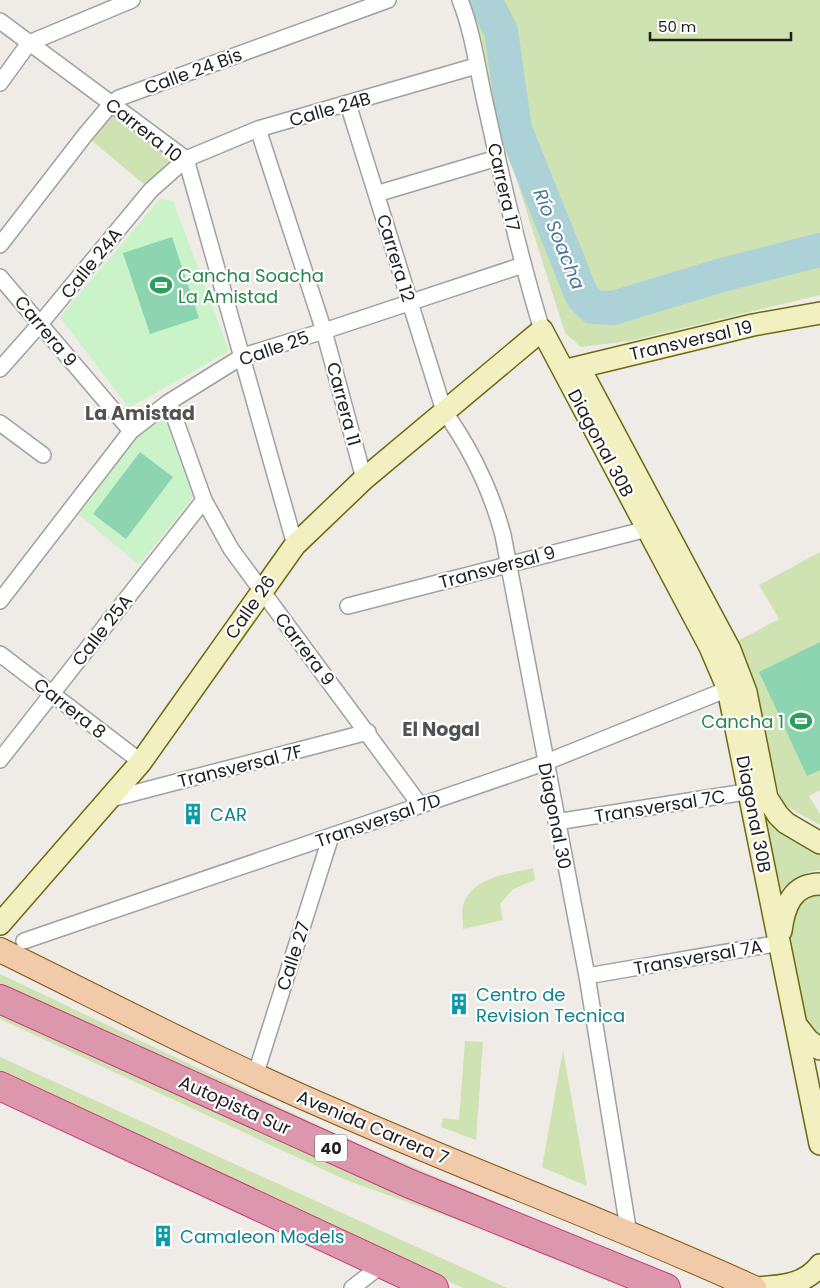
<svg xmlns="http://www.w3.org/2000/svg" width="820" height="1288" viewBox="0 0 820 1288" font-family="Poppins,sans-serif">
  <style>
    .grass { fill: #cfe3b2 }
    .park { fill: #caf3c9 }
    .pitch { fill: #8dd5b1 }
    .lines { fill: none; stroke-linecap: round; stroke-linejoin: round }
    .river { stroke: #acd2d7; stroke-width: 34 }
    .street-casing { stroke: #a0a0a0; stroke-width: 18 }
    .secondary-casing { stroke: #6b6a12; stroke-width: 24 }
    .primary-casing { stroke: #895411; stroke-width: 26 }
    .highway-casing { stroke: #c73979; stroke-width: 30 }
    .street { stroke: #fff; stroke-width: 15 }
    .secondary { stroke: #f2f0c1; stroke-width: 21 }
    .primary { stroke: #f1caa9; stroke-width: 24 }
    .highway { stroke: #dd97ac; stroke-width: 28 }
    .labels { text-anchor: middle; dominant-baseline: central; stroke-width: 4.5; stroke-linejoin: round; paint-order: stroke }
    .shield { fill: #fff; stroke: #626262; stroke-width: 1 }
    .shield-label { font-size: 16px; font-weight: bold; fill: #1f1f1f }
    .street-label { font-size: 18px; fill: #1f1f1f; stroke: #fff }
    .leisure-label { font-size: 18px; fill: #27864d; stroke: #fff; text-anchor: start }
    .culture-label { font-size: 18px; fill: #0d838f; stroke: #fff; text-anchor: start }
    .water-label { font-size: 19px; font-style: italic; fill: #4f7a95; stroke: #fff }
    .neighbourhood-label { font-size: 19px; font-weight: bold; fill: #525252; stroke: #fff }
  </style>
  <rect width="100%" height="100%" fill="#efebe6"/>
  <path class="grass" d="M472,0H820V295L629,341L581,347L565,333L496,114Z
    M111,104L186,159L151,190L85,135Z
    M820,552V790L809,796L820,814V825L782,804L750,678L736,642L779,619L759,585Z
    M764,812L820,852V870C805,870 791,880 781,890Z
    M533,868L535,880L513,889L500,904L503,920L463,929C463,921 461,909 464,902C476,876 509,874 533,868Z
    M820,890V1036L806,1019L788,929L794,904Z
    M0,974L349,1140L508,1207L419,1174L0,984Z
    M0,1009L349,1173L513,1240L346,1180L0,1019Z
    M465,1041L483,1042L476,1140L441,1127L443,1118L459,1120Z
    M563,1050L587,1186L542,1167Z
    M0,1057L507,1288H463L0,1071Z"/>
  <path class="park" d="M160,199L173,201L229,351L129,408L60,317Z
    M164,416L193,497L139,565L78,514L137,435Z"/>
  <path class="pitch" d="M172,237L199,318L150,334L123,253Z
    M140,452L173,477L126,539L93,514Z
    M820,642V770L807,776L759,672Z"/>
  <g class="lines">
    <path class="river" d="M485,0L501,31L515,129L582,296L593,307L613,308L722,275L820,250"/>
    <g class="street-casing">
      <path id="street" d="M460,0C474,35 478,74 487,111C503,185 520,258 542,330
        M0,21L186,159L295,545
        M0,83L29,43L132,0
        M348,104L444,411C471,449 491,490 503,535L587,976L629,1234
        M258,129L324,331L364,479
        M376,194L497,158
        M0,245L85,135L111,104L119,98L388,0
        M0,277L131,431
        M0,369L40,324L151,190L186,159L258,129L476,66
        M169,402L204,500L231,549L420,805
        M0,423L43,455
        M0,601L131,431L169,402L243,356L324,331L523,265
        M348,606L647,529
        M0,654L141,762
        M0,760L204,500
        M111,799L368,732
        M556,822L758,790
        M24,941L544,763L728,689
        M587,976L780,943
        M255,1076L331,836
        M352,1288L383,1264"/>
    </g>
    <g class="secondary-casing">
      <path id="secondary" d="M579,367L730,650L746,692L767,798L778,815L786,823L820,843
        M567,370L753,325L820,313
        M0,924L141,762L295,545L364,479L542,330L710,647L728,689L820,1144
        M781,931C784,907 792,884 820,884
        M797,1026L808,1040L820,1049
        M753,1288C778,1287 804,1286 820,1265"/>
    </g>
    <g class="primary-casing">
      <path id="primary" d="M0,950C112,1005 222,1063 337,1112C475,1173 617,1225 754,1288"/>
    </g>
    <g class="highway-casing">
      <path id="highway" d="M0,999L408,1183L666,1288
        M0,1086L434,1288"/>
    </g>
    <use href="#street" class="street"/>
    <use href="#secondary" class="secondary"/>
    <use href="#primary" class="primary"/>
    <use href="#highway" class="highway"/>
  </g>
  <defs>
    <g id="stadium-bare" transform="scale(1.725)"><path d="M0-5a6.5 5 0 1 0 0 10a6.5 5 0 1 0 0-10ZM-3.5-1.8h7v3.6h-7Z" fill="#2e9e5b" stroke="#fff" stroke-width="2.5" paint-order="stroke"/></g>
    <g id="building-bare" transform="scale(1.725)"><path d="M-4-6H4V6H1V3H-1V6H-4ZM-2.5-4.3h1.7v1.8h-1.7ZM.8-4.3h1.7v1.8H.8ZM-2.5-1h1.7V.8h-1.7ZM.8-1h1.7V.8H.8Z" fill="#0f9aa8" stroke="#fff" stroke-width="2.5" paint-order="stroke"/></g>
  </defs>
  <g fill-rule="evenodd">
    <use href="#stadium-bare" x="161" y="285"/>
    <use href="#stadium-bare" x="801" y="721"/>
    <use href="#building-bare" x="193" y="814"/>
    <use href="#building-bare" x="459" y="1004"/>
    <use href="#building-bare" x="163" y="1236"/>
  </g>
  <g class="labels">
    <rect class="shield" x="315" y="1134.5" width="32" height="27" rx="4"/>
    <g class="shield-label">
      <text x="331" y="1148">40</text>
    </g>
    <g class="street-label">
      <text transform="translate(193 71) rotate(-20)">Calle 24 Bis</text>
      <text transform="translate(330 109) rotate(-16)">Calle 24B</text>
      <text transform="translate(144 130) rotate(38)">Carrera 10</text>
      <text transform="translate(504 187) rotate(77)">Carrera 17</text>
      <text transform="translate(396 258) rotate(73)">Carrera 12</text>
      <text transform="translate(91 263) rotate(-51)">Calle 24A</text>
      <text transform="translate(46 331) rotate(50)">Carrera 9</text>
      <text transform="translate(691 340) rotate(-13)">Transversal 19</text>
      <text transform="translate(274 348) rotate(-19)">Calle 25</text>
      <text transform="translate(344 404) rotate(75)">Carrera 11</text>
      <text transform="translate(601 443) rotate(62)">Diagonal 30B</text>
      <text transform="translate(497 567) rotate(-15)">Transversal 9</text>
      <text transform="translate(250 607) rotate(-55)">Calle 26</text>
      <text transform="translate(102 630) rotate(-52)">Calle 25A</text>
      <text transform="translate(305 649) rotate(53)">Carrera 9</text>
      <text transform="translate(70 708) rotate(38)">Carrera 8</text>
      <text transform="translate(240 766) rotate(-14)">Transversal 7F</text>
      <text transform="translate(660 806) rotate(-9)">Transversal 7C</text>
      <text transform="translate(754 814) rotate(79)">Diagonal 30B</text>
      <text transform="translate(555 816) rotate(79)">Diagonal 30</text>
      <text transform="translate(378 820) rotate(-19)">Transversal 7D</text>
      <text transform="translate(293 956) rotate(-72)">Calle 27</text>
      <text transform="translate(698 957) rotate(-10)">Transversal 7A</text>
      <text transform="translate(235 1105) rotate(24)">Autopista Sur</text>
      <text transform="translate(373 1127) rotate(23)">Avenida Carrera 7</text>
    </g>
    <g class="leisure-label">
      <text x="178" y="275">Cancha Soacha<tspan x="178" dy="21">La Amistad</tspan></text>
      <text x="784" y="721" text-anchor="end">Cancha 1</text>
    </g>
    <g class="culture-label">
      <text x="210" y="814">CAR</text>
      <text x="476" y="994">Centro de<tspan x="476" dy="21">Revision Tecnica</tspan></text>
      <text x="180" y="1236">Camaleon Models</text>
    </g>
    <g class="water-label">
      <text transform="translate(559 239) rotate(68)">Río Soacha</text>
    </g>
    <g class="neighbourhood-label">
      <text x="140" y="413">La Amistad</text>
      <text x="441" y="729">El Nogal</text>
    </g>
  </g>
  <path d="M650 32v8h141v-8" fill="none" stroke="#1f1f1f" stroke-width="2.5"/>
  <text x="658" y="32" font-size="15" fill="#1f1f1f" stroke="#ffffff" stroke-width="4" paint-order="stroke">50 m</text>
</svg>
